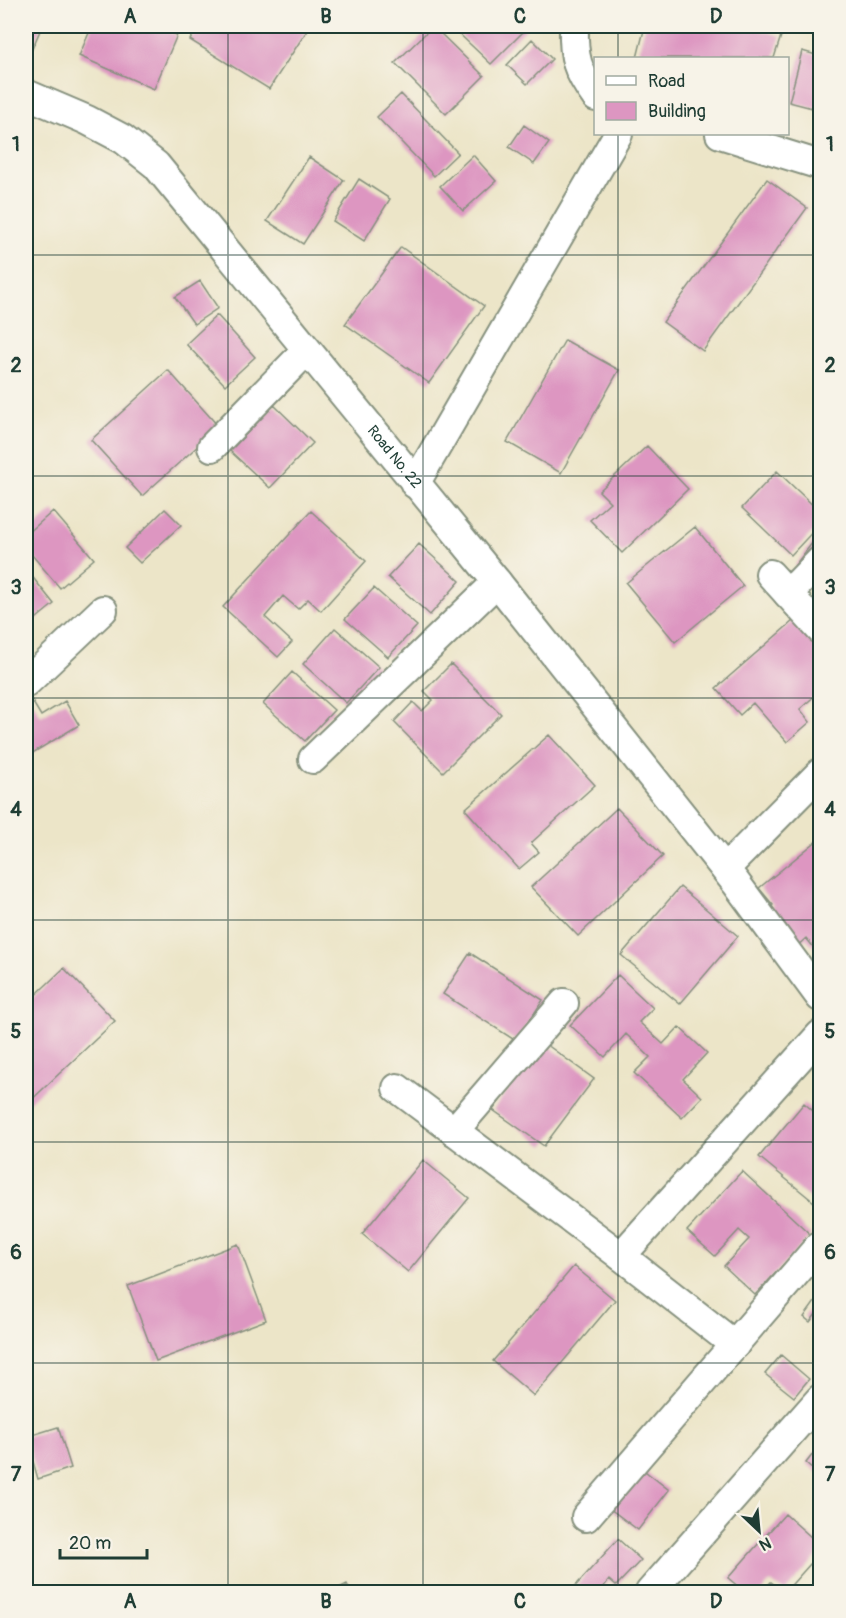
<svg xmlns="http://www.w3.org/2000/svg" width="846" height="1618" viewBox="0 0 846 1618" font-family="Pangolin,sans-serif">
  <style>
    .building { fill: #dd96c1 }
    .lines { fill: none; stroke-linecap: round; stroke-linejoin: round }
    .minor-casing { stroke: #86917e; stroke-width: 32 }
    .minor { stroke: #fff; stroke-width: 28 }
    .grid { fill: none; stroke: #1f3d34; stroke-width: 1.5; stroke-opacity: 0.55 }
    .labels { text-anchor: middle; dominant-baseline: central; stroke-width: 4.5; stroke-linejoin: round; paint-order: stroke }
    .street-label { font-size: 15px; fill: #1f3d34; stroke: #f7f3e8 }
    .neatline { fill: none; stroke: #1f3d34; stroke-width: 2 }
    .grid-label { font-size: 20px; text-anchor: middle; font-weight: bold; fill: #1f3d34 }
  </style>
  <rect width="100%" height="100%" fill="#f7f3e8"/>
  <filter id="ink" filterUnits="userSpaceOnUse"><feTurbulence type="fractalNoise" baseFrequency=".0167" numOctaves="2"/><feDisplacementMap in="SourceGraphic" scale="12" xChannelSelector="R" yChannelSelector="G"/><feConvolveMatrix kernelMatrix="1 2 1 2 8 2 1 2 1" color-interpolation-filters="sRGB"/></filter>
  <filter id="wash" filterUnits="userSpaceOnUse"><feTurbulence type="fractalNoise" baseFrequency=".008" numOctaves="4" result="noise"/><feDisplacementMap in="SourceGraphic" scale="24" xChannelSelector="R" yChannelSelector="G"/><feGaussianBlur stdDeviation="1.35" result="paint"/><feColorMatrix in="noise" values="0 0 0 0 0 0 0 0 0 0 0 0 0 0 0 0 0 1.4 0 .05"/><feComposite in="paint" operator="in"/></filter>
  <g filter="url(#wash)">
    <rect width="100%" height="100%" fill="#ece5c8"/>
    <g id="blocks">
      <path class="building" d="M26,26H42L32,49L26,46Z
        M92,26H154L177,35L154,89L79,56Z
        M199,26H310L269,89L190,40Z
        M433,26L484,76L446,114L395,63Z
        M451,26H529L491,64Z
        M645,26H746L781,36L774,58H637Z
        M532,39L552,59L527,84L507,65Z
        M802,51L820,56V110L789,102Z
        M401,94L458,153L434,176L377,117Z
        M524,125L549,143L534,164L509,147Z
        M473,155L496,181L463,211L440,186Z
        M309,157L344,180L303,244L267,221Z
        M359,179L390,199L364,241L333,221Z
        M767,179L807,208L703,351L663,322Z
        M401,247L484,306L429,383L345,324Z
        M200,281L218,308L194,324L175,297Z
        M217,315L255,357L225,385L186,344Z
        M565,340L619,370L561,473L507,442Z
        M168,370L219,427L142,496L91,440Z
        M274,405L313,443L270,488L230,451Z
        M647,446L688,489L622,553L590,520L610,502L599,491Z
        M777,471L820,512V524L791,555L742,508Z
        M165,509L181,525L140,563L125,548Z
        M53,511L94,559L60,588L26,548V535Z
        M311,511L366,561L321,611L308,599L298,609L283,596L265,617L292,642L278,657L223,607Z
        M695,527L743,586L675,642L626,583Z
        M820,533V554L806,573L795,565Z
        M419,544L460,581L430,615L388,577Z
        M26,569L54,604L26,627Z
        M374,588L417,626L388,657L345,619Z
        M801,614L820,636V695L818,693L800,709L810,722L787,742L753,703L740,715L716,688Z
        M335,628L379,667L346,703L303,664Z
        M451,664L501,714L443,772L394,722L413,702L422,711L433,700L424,691Z
        M292,672L334,710L305,741L263,704Z
        M29,696L41,716L65,701L79,725L26,757V698Z
        M549,735L595,785L531,843L539,852L519,869L465,809Z
        M617,808L663,856L578,936L531,887Z
        M818,840L820,844V955L806,938L794,949L764,913L773,905L759,888Z
        M680,887L738,936L680,1004L621,955Z
        M470,953L543,1000L516,1041L443,994Z
        M64,968L115,1021L26,1105V1004Z
        M618,975L653,1008L639,1022L663,1044L679,1027L707,1053L683,1079L702,1097L682,1118L634,1073L650,1057L626,1034L605,1057L570,1025Z
        M543,1042L594,1079L544,1146L493,1110Z
        M804,1103L820,1117V1207L759,1157Z
        M423,1160L469,1198L408,1272L362,1234Z
        M742,1171L811,1235L755,1295L724,1266L749,1239L739,1230L715,1256L687,1231Z
        M238,1244L266,1320L156,1361L128,1286Z
        M574,1266L615,1300L534,1396L493,1361Z
        M820,1295V1309L810,1322L804,1317Z
        M781,1355L809,1379L794,1397L765,1374Z
        M58,1427L71,1468L38,1479L26,1437Z
        M820,1445V1475L806,1463Z
        M641,1468L669,1490L638,1530L609,1508Z
        M785,1514L820,1545V1553L785,1592L771,1582L761,1592H745L728,1578Z
        M618,1539L641,1560L616,1586L609,1580L601,1590L604,1592H570Z
        M347,1584L351,1592H331Z"/>
    </g>
  </g>
  <g filter="url(#ink)">
    <use href="#blocks" fill-opacity="0" stroke="#86917e" stroke-width="1.5"/>
    <g class="lines">
      <g class="minor-casing">
        <g id="minor">
          <path d="M574,26C573,58 577,71 596,97"/>
          <path id="s1" d="M26,94L87,120L123,139L156,165L497,582L736,883L820,997"/>
          <path d="M720,134L820,165"/>
          <path d="M212,447L307,350"/>
          <path d="M415,484L618,134"/>
          <path d="M770,574L820,629"/>
          <path d="M788,594L820,561"/>
          <path d="M26,683L103,610"/>
          <path d="M313,759L497,582"/>
          <path d="M725,869L820,773"/>
          <path d="M397,1088L621,1256L735,1345"/>
          <path d="M454,1131L564,1003"/>
          <path d="M621,1256L820,1035"/>
          <path d="M586,1517L820,1245"/>
          <path d="M650,1592L820,1399"/>
        </g>
      </g>
      <use href="#minor" class="minor"/>
    </g>
  </g>
  <path class="grid" d="M228,26V1592M423,26V1592M618,26V58M618,134V1592M26,255H820M26,476H820M26,698H820M26,920H820M26,1142H820M26,1363H820"/>
  <g class="labels">
    <g class="street-label">
      <text stroke="none"><textPath href="#s1" startOffset="526">Road No. 22</textPath></text>
    </g>
  </g>
  <rect width="846" height="1618" fill="none" stroke="#f7f3e8" stroke-width="66"/>
  <rect x="594" y="57" width="195" height="78" fill="#f7f3e8" stroke="#a1aaa0" stroke-width="1.5"/>
  <rect x="606" y="76" width="30" height="9" fill="#ffffff" stroke="#a1aaa0" stroke-width="1.5"/>
  <text x="648" y="87" font-size="18" fill="#1f3d34">Road</text>
  <rect x="606" y="102" width="30" height="18" fill="#dd96c1" stroke="#a1aaa0" stroke-width="1.5"/>
  <text x="648" y="117" font-size="18" fill="#1f3d34">Building</text>
  <g transform="translate(759 1531) rotate(154)" stroke="#f7f3e8" stroke-width="4.5" paint-order="stroke">
  <path d="M0-4.5L10 22L0 15L-10 22Z" fill="#1f3d34"/>
  <text y="-9" font-size="16" font-weight="bold" text-anchor="middle" fill="#1f3d34">N</text>
  </g>
  <path d="M60 1549v9h87v-9" fill="none" stroke="#1f3d34" stroke-width="3"/>
  <text x="69" y="1549" font-size="18" fill="#1f3d34" stroke="#f7f3e8" stroke-width="4.5" paint-order="stroke">20 m</text>
  <rect x="33" y="33" width="780" height="1552" class="neatline"/>
  <g class="grid-label">
    <text x="130" y="23">A</text>
    <text x="326" y="23">B</text>
    <text x="520" y="23">C</text>
    <text x="716" y="23">D</text>
    <text x="16" y="151">1</text>
    <text x="830" y="151">1</text>
    <text x="16" y="372">2</text>
    <text x="830" y="372">2</text>
    <text x="16" y="594">3</text>
    <text x="830" y="594">3</text>
    <text x="16" y="816">4</text>
    <text x="830" y="816">4</text>
    <text x="16" y="1038">5</text>
    <text x="830" y="1038">5</text>
    <text x="16" y="1259">6</text>
    <text x="830" y="1259">6</text>
    <text x="16" y="1481">7</text>
    <text x="830" y="1481">7</text>
    <text x="130" y="1608">A</text>
    <text x="326" y="1608">B</text>
    <text x="520" y="1608">C</text>
    <text x="716" y="1608">D</text>
  </g>
</svg>
